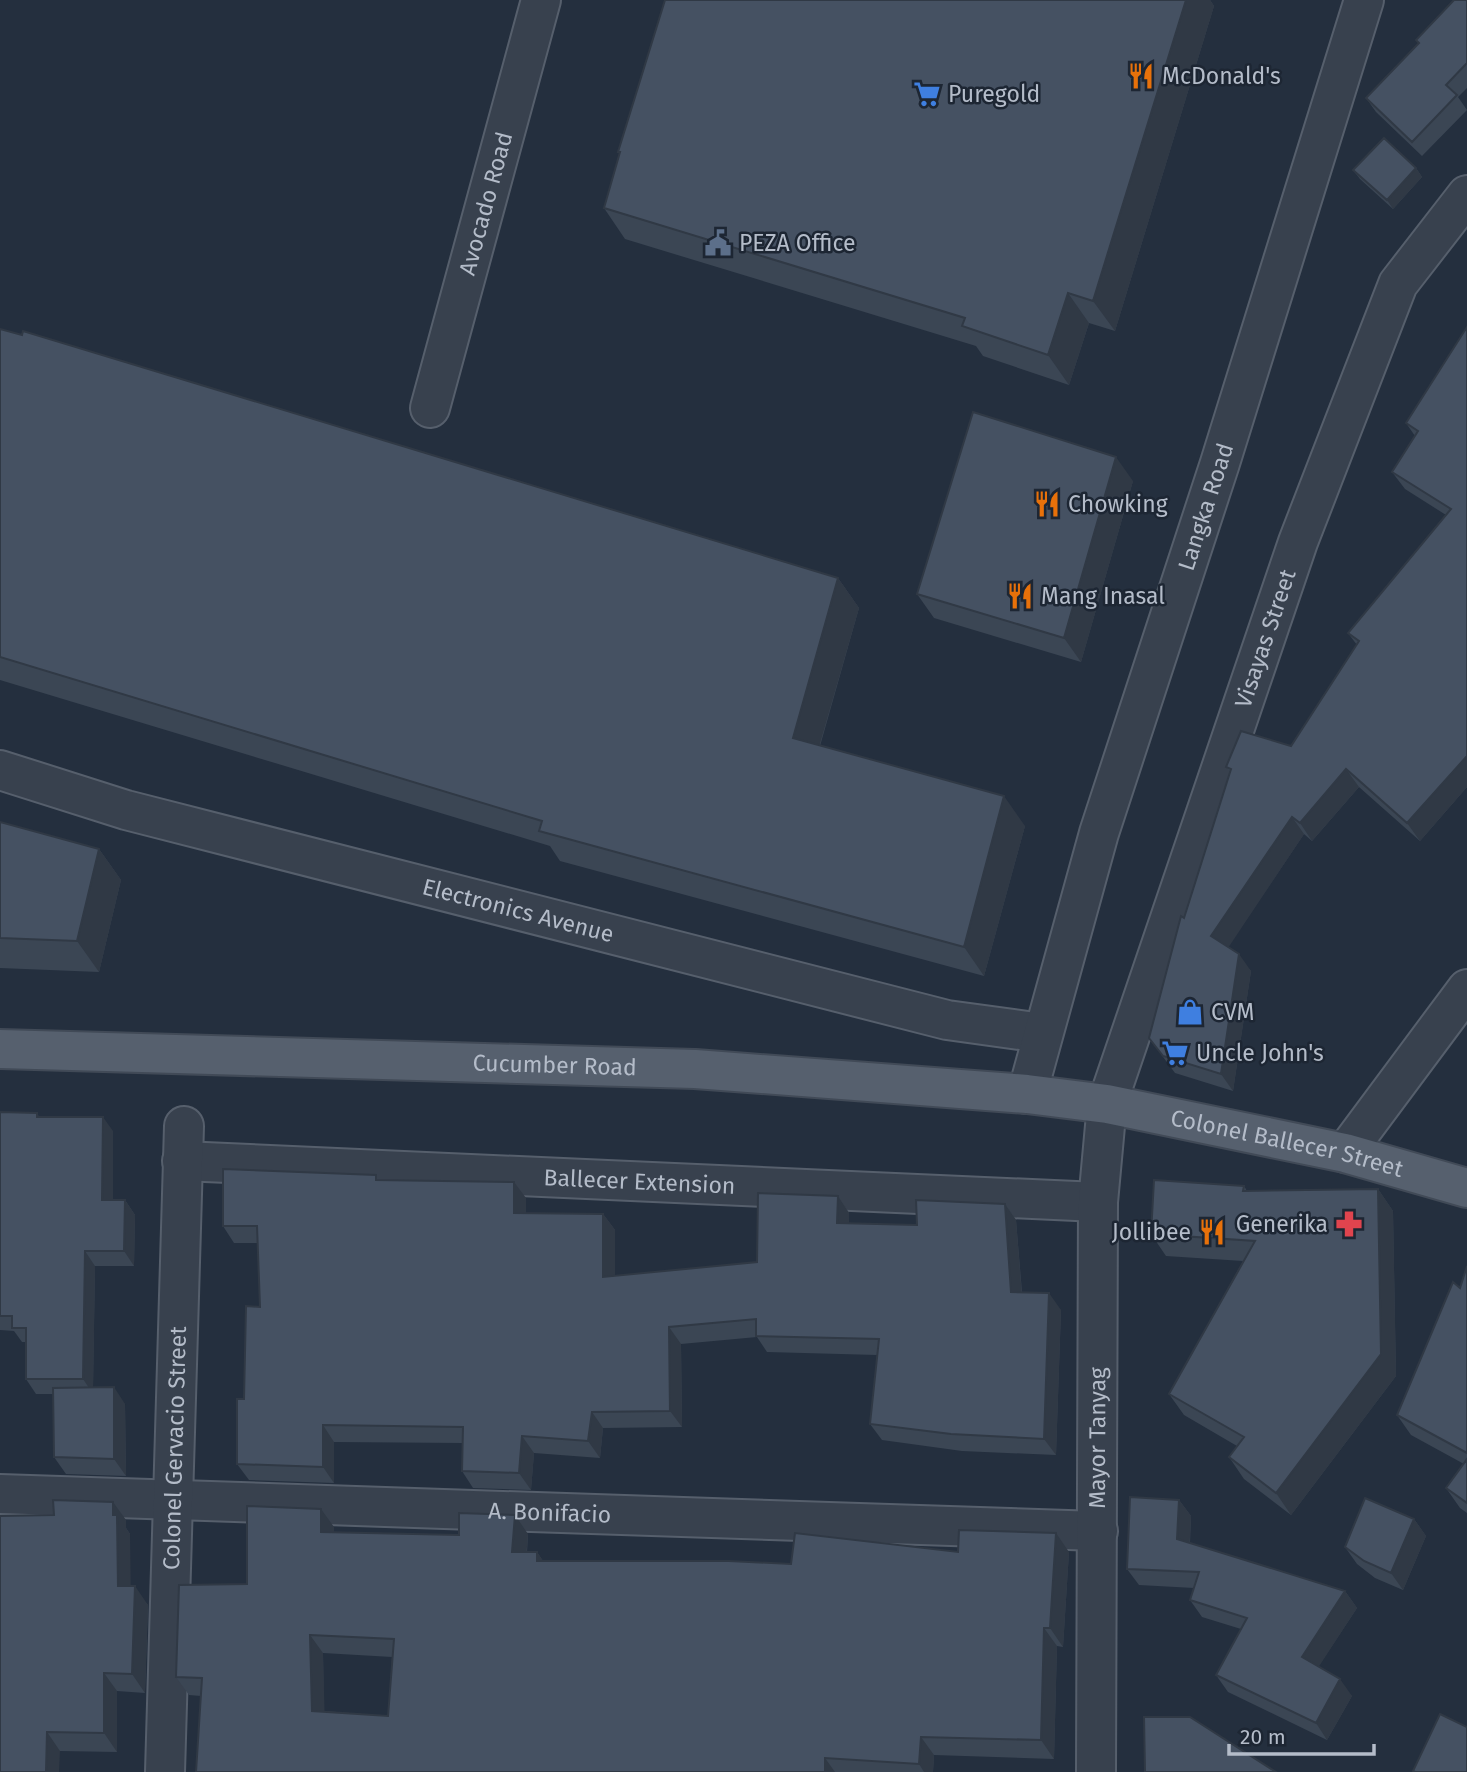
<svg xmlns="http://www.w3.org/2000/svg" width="1467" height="1772" viewBox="0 0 1467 1772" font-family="'Fira Sans',sans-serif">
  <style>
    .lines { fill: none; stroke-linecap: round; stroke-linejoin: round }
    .minor-casing { stroke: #565f6c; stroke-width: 42 }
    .major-casing { stroke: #414a57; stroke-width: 42 }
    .minor { stroke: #38414e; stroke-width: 38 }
    .major { stroke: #56606e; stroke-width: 38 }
    .wall { fill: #3b4654; fill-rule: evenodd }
    .shaded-wall { fill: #303945 }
    .building { fill: #455162; stroke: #303945; stroke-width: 2; fill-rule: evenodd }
    .labels { text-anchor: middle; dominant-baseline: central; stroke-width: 5; stroke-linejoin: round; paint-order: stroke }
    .poi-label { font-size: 23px; fill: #b4bcc9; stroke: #1d2633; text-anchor: start }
    .street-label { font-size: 23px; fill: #b4bcc9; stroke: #1d2633 }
  </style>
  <rect width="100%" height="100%" fill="#242f3e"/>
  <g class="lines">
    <g class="minor-casing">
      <g id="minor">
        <path id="s1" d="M430,408L541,0"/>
        <path id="s2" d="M0,770L126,810L947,1020L1042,1033"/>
        <path id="s3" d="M1027,1094L1099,833L1220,463L1364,0"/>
        <path d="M1345,1153L1467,989"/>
        <path id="s4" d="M182,1161L1098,1202"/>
        <path id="s5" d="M0,1494L1098,1531"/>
        <path id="s6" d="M165,1772L184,1126"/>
        <path id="s7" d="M1096,1772L1098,1202L1107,1104L1298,542L1398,284L1467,195"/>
      </g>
    </g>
    <g class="major-casing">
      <g id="major">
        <path id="s8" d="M0,1049L695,1069L1027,1094L1107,1104L1345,1153L1467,1188"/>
      </g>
    </g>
    <use href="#minor" class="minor"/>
    <use href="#major" class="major"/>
  </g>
  <path class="wall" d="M665,0H1210L1214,6L1115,331L1089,323L1069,385L983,356L976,346L625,239L604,208L620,154L618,152Z
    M1467,0V88L1458,97L1467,110L1422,156L1376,112L1366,98L1419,44L1416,40Z
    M1416,168L1422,177L1393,209L1360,179L1353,170Z
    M1467,327V787L1420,841L1359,787L1312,841L1304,834L1228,947L1251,971L1233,1091L1175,1073L1149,1038L1184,918L1230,772L1226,767L1291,746L1357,645L1348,633L1446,515L1405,489L1392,472L1415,436L1406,423Z
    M0,329L838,578L859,608L820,746L1025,826L984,976L560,861L550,846L0,680Z
    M1133,481L1081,662L934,618L917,594Z
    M0,822L99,849L121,880L99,972L0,968Z
    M0,1112L37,1113L39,1117L113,1131V1200H125L135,1215L134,1266H95L93,1387L125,1404L126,1476L66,1474L54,1457L53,1394H36L26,1379V1342H22L14,1331L0,1330Z
    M379,1180L526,1198V1214H603L615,1230V1276L757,1262L838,1196L849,1213V1223L917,1225L1005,1204L1016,1220L1022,1292L1061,1310L1056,1455L962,1451L882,1440L870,1424L877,1355L767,1352L757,1337L681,1344L682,1427L603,1428L600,1458L534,1453L531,1490L473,1488L462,1471L463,1443L334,1442V1483L249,1480L237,1464L244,1399L260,1307L258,1243H234L223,1226Z
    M1244,1186L1247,1191L1378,1189L1393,1211L1396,1376L1291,1515L1244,1479L1229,1457L1237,1446L1184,1415L1169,1394L1243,1261L1166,1256L1151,1234Z
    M1467,1266V1513L1460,1508L1446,1488L1464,1464L1411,1435L1397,1415L1460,1288Z
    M1179,1500L1191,1516L1190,1543L1345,1591L1357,1608L1318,1667L1352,1696L1327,1740L1228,1692L1216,1675L1241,1629L1202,1617L1190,1600L1194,1588L1139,1585L1127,1569Z
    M1414,1519L1426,1536L1403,1590L1375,1578L1357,1564L1345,1547Z
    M126,1520V1528L130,1534V1586L148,1605L145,1693L117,1691V1752L60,1751L0,1772Z
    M334,1527V1533L459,1535L528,1534L527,1552H537L543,1561L791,1564L958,1552H1069L1063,1647L1057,1646L1054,1759L934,1755L933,1772H196L201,1696L189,1695L176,1677L247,1584ZM323,1653L392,1657L388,1716L324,1711Z"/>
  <path class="shaded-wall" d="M1186,0H1210L1214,6L1115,331L1093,301Z
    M1416,168L1422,177L1393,209L1387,200Z
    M1068,293L1089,323L1069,385L1048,355Z
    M1116,457L1133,481L1081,662L1064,638Z
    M838,578L859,608L813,768L793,738Z
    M1467,756V787L1420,841L1407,823Z
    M1346,769L1359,787L1312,841L1300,823Z
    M1004,796L1025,826L984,976L964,947Z
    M1292,817L1304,834L1224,954L1211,936Z
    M99,849L121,880L99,972L77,941Z
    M1239,954L1251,971L1233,1091L1221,1074Z
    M103,1117L113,1131V1215L102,1200Z
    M514,1182L526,1198V1230L514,1213Z
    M1378,1189L1393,1211L1396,1376L1291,1515L1276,1493Z
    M838,1196L849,1213V1239L837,1223Z
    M125,1200L135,1215L134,1266L124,1251Z
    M1005,1204L1016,1220L1023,1309L1011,1292Z
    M603,1214L615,1230V1294L603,1277Z
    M85,1251L95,1266L93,1394L83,1379Z
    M1049,1293L1061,1310L1056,1455L1044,1439Z
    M669,1327L681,1344L682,1427L670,1411Z
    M114,1387L125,1404L126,1476L114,1459Z
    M592,1412L603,1428L600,1458L588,1441Z
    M323,1425L334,1442V1483L323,1467Z
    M522,1436L534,1453L531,1490L519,1473Z
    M1179,1500L1191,1516L1189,1555L1177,1539Z
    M113,1502L126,1520V1528L130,1534L131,1605L118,1586Z
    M321,1509L334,1527V1551L321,1532Z
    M515,1515L528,1534L525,1571L512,1552Z
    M1414,1519L1426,1536L1403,1590L1391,1573Z
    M1056,1533L1069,1552L1063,1647L1050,1628Z
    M537,1552L550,1571L537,1561Z
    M135,1586L148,1605L145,1693L132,1674Z
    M1345,1591L1357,1608L1314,1674L1302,1657Z
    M1044,1628L1057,1646L1054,1759L1041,1740Z
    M310,1635L323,1653L325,1729L312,1711Z
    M104,1673L117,1691V1752L104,1733Z
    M1340,1679L1352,1696L1327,1740L1316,1723Z
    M47,1732L60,1751L59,1772H46Z
    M921,1737L934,1755L933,1772H924L919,1764Z
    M825,1758L835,1772H825Z"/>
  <path class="building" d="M665,0H1186L1093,301L1068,293L1048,355L962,326L965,318L604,208L620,152H618Z
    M1454,0H1467V63L1446,85L1457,95L1412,142L1366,98L1419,43L1416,40Z
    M1384,138L1416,168L1387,200L1353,170Z
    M1467,327V756L1407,823L1346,769L1300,823L1292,817L1211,936L1239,954L1221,1074L1163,1056L1149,1038L1181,916L1184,918L1231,769L1226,767L1241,731L1291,746L1359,641L1348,633L1451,509L1392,472L1418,431L1406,423Z
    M0,329L22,335L23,331L838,578L793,738L1004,796L964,947L539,831L542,821L0,657Z
    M973,412L1116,457L1064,638L917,594Z
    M0,822L99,849L77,941L0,938Z
    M0,1112L37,1113V1117H103L102,1200H125L124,1251H85L83,1379H26V1328H12V1316H0Z
    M223,1169L376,1175V1180L514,1182V1213L603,1214V1277L757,1262L758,1193L838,1196L837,1223L917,1225L916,1200L1005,1204L1011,1292L1049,1293L1044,1439L951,1434L870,1424L879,1339L756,1336V1319L669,1327L670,1411L592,1412L588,1441L522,1436L519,1473L462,1471L463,1427L323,1425V1467L237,1464V1399H244L246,1306L260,1307L257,1226H223Z
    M1154,1180L1244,1186L1243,1191L1378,1189L1381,1354L1276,1493L1229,1457L1244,1437L1169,1394L1255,1241L1151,1234Z
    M1467,1266V1453L1397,1415L1453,1282L1460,1288Z
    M114,1387V1459L54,1457L53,1388Z
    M1467,1459V1503L1446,1488Z
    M1130,1497L1179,1500L1177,1539L1345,1591L1302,1657L1340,1679L1316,1723L1216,1675L1247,1618L1190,1600L1199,1572L1127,1569Z
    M1365,1498L1414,1519L1391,1573L1364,1561L1345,1547Z
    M53,1500L113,1502V1515H117L118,1586H135L132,1674L104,1673V1733L47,1732L46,1772H0V1516L54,1515Z
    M247,1506L321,1509V1532L459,1535V1513L515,1515L512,1552H537V1561H729L791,1564L795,1533L958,1552L959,1530L1056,1533L1050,1628H1044L1041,1740L921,1737L919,1764L825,1758V1772H196L202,1678L176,1677L179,1585L247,1584ZM310,1635L394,1639L388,1716L312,1711Z
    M1440,1714L1467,1727V1772H1415L1413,1771Z
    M1144,1717H1190L1276,1772H1145Z"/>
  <defs>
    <g id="restaurant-bare" transform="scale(2.1)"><path d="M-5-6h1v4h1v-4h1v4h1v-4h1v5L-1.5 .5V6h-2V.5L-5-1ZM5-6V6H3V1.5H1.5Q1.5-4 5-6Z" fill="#e8710a" stroke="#1d2633" stroke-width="2.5" paint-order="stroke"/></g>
    <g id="supermarket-bare" transform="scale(2.1)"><path d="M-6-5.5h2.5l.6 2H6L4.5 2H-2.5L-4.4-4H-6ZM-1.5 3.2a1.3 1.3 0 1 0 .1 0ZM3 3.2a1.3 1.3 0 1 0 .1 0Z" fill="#3f7fe0" stroke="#1d2633" stroke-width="2.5" paint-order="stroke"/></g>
    <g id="civic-bare" transform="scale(2.1)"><path d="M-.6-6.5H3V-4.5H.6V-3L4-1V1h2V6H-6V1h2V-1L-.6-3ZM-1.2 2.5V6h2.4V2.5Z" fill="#5c6f8a" stroke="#1d2633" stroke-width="2.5" paint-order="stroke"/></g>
    <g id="shop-bare" transform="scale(2.1)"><path d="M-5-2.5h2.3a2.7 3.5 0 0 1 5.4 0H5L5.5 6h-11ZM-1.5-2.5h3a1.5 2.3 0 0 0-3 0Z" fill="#3f7fe0" stroke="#1d2633" stroke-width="2.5" paint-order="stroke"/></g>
    <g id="pharmacy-bare" transform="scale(2.1)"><path d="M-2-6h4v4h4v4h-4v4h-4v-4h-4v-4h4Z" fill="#e0444e" stroke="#1d2633" stroke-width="2.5" paint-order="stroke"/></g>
  </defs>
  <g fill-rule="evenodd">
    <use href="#restaurant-bare" x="1141" y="76"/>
    <use href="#supermarket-bare" x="927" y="94"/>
    <use href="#civic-bare" x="718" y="243"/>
    <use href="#restaurant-bare" x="1047" y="504"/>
    <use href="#restaurant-bare" x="1020" y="596"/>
    <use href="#shop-bare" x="1190" y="1012"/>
    <use href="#supermarket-bare" x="1175" y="1053"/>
    <use href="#pharmacy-bare" x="1349" y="1224"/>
    <use href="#restaurant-bare" x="1212" y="1232"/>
  </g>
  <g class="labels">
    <g class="poi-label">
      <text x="1162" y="76">McDonald's</text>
      <text x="948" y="94">Puregold</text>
      <text x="739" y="243">PEZA Office</text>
      <text x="1068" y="504">Chowking</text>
      <text x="1041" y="596">Mang Inasal</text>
      <text x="1211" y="1012">CVM</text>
      <text x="1196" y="1053">Uncle John's</text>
      <text x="1328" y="1224" text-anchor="end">Generika</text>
      <text x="1191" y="1232" text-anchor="end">Jollibee</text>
    </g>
    <g class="street-label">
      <text stroke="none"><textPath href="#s1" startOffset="212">Avocado Road</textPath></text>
      <text stroke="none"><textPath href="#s3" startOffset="614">Langka Road</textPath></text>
      <text stroke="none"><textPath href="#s7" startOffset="1160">Visayas Street</textPath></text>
      <text stroke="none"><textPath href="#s2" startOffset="537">Electronics Avenue</textPath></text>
      <text stroke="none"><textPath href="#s8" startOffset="555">Cucumber Road</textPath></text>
      <text stroke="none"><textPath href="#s8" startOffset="1293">Colonel Ballecer Street</textPath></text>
      <text stroke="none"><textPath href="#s4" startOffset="458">Ballecer Extension</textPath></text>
      <text stroke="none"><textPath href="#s7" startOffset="334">Mayor Tanyag</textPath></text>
      <text stroke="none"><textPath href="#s6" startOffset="324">Colonel Gervacio Street</textPath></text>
      <text stroke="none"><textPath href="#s5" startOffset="550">A. Bonifacio</textPath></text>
    </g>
  </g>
  <path d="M1229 1744v10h145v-10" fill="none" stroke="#b4bcc9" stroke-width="3.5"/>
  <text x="1240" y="1744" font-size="21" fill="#b4bcc9" stroke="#1d2633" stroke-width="5" paint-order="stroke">20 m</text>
</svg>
